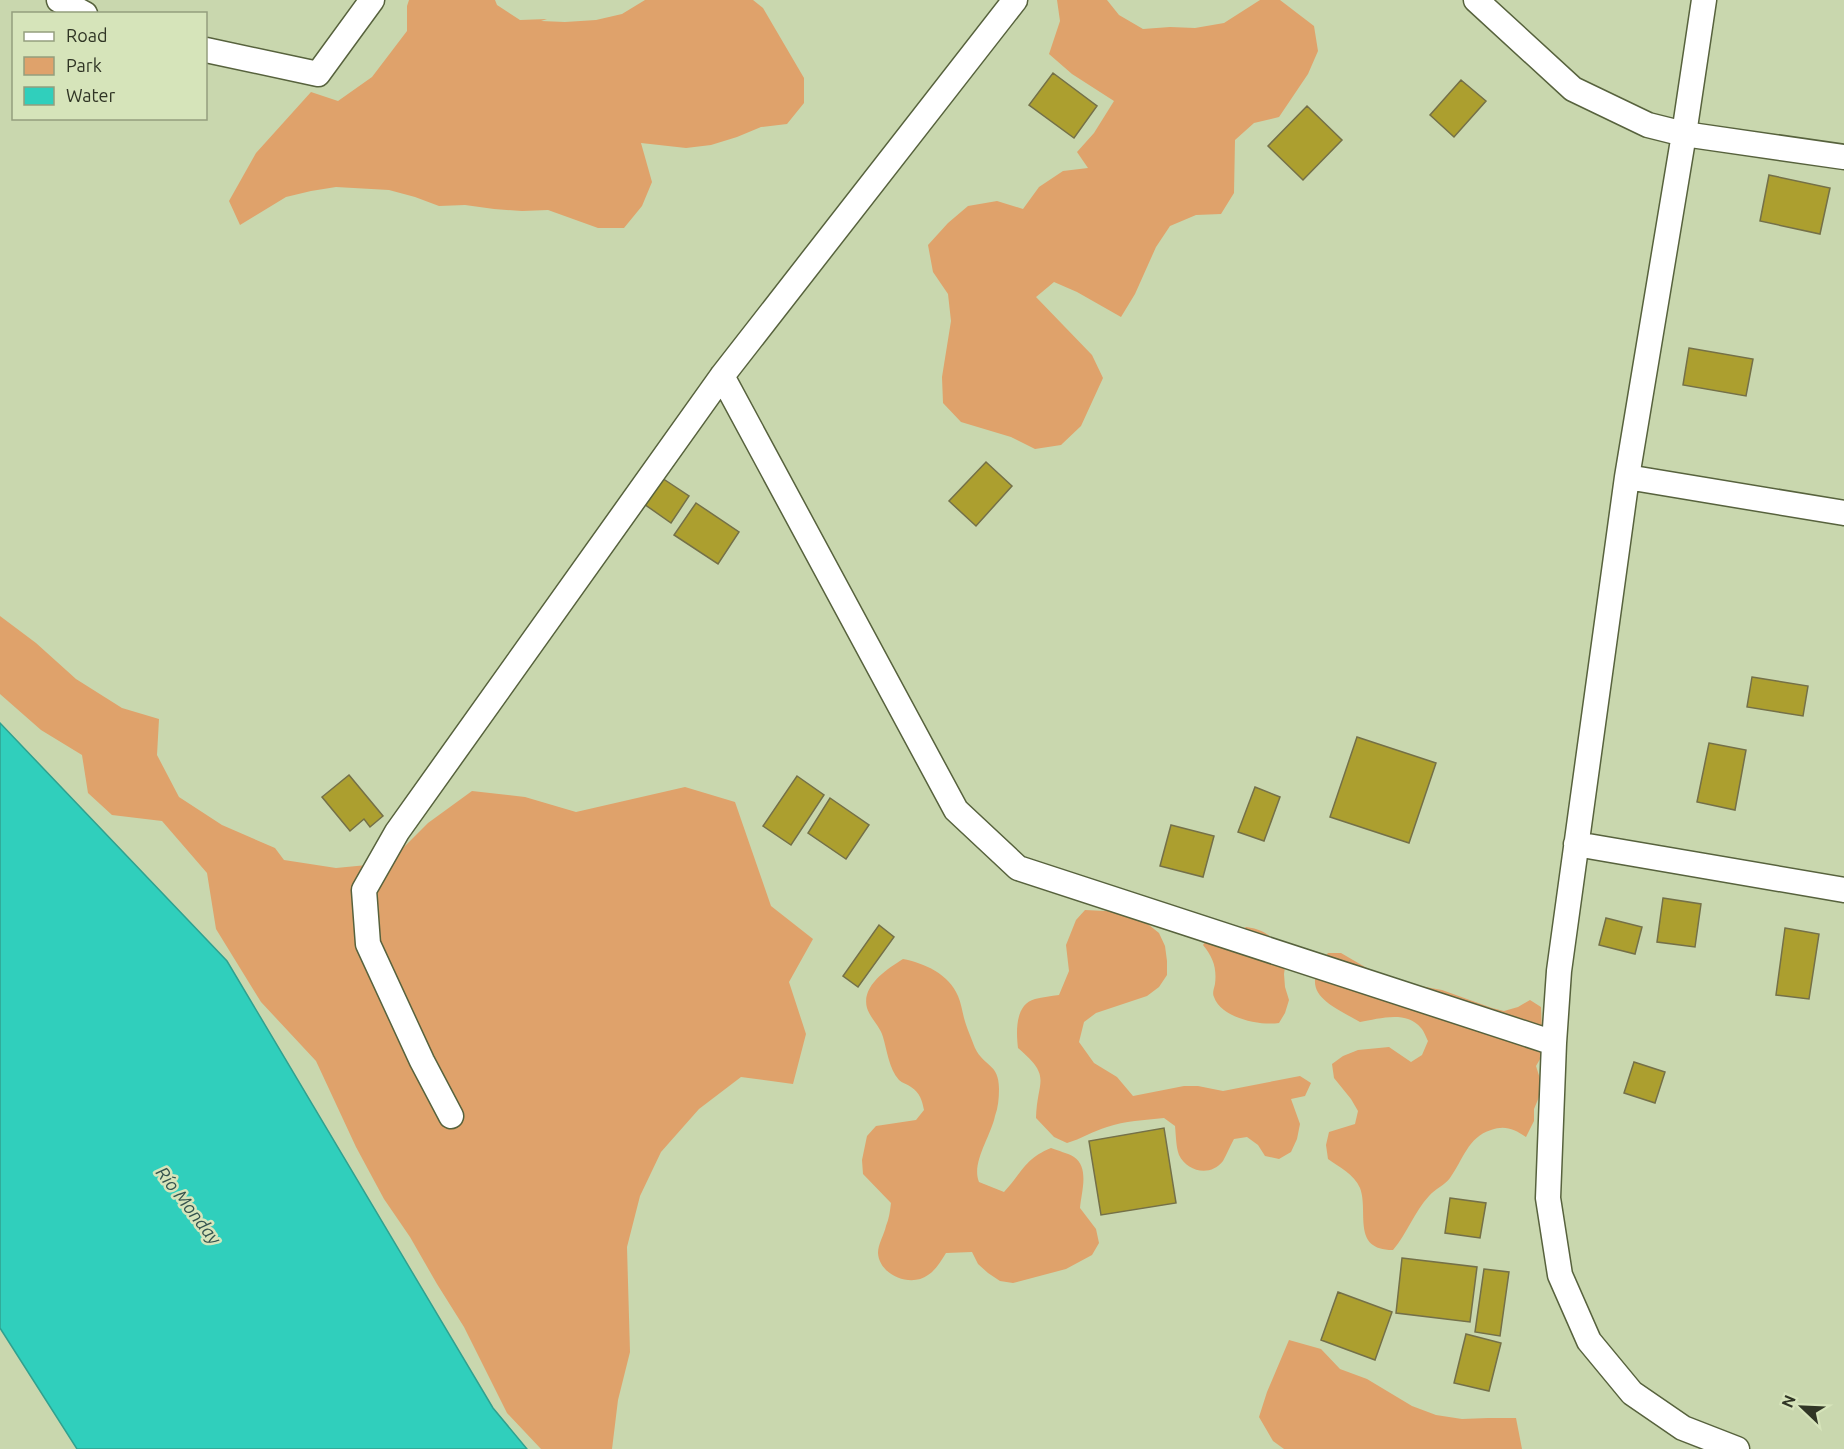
<svg xmlns="http://www.w3.org/2000/svg" width="1844" height="1449" viewBox="0 0 1844 1449" font-family="Ubuntu,sans-serif">
  <style>
    .green { fill: #dfa26b }
    .water { fill: #30cfbc; stroke: #30a18f; stroke-width: 1.5 }
    .building { fill: #ac9f2f; stroke: #747048; stroke-width: 1.5 }
    .lines { fill: none; stroke-linecap: round; stroke-linejoin: round }
    .street-casing { stroke: #57623d; stroke-width: 27 }
    .street { stroke: #fff; stroke-width: 24 }
    .labels { text-anchor: middle; dominant-baseline: central; stroke-width: 5; stroke-linejoin: round; paint-order: stroke }
    .water-label { font-size: 18px; font-style: italic; fill: #35544f; stroke: #d6e4ba }
  </style>
  <rect width="100%" height="100%" fill="#c9d7ae"/>
  <path class="green" d="M409,0H495L497,5L520,20L547,19L541,21L565,22L596,20L622,14L645,0H753L763,8L804,78V103L787,124L761,127L737,137L711,145L686,148L641,143L652,182L642,206L624,228H598L548,210L522,211L494,209L465,205L439,206L415,197L389,190L336,187L311,191L286,197L240,225L229,201L256,153L311,92L338,101L372,77L407,31V6Z
    M1057,0H1107L1119,15L1143,29L1170,27L1195,28L1224,23L1260,0H1280L1314,26L1318,51L1308,74L1279,117L1254,123L1235,140L1234,193L1221,214L1196,215L1170,226L1156,247L1135,294L1121,317L1077,292L1054,282L1036,297L1092,355L1103,378L1081,426L1061,445L1035,449L1011,437L961,422L943,403L942,377L951,321L948,294L933,272L928,245L948,223L968,206L997,201L1023,209L1039,187L1063,171L1088,168L1077,152L1094,133L1114,101L1072,74L1049,54L1060,21Z
    M0,616L36,643L76,679L122,708L159,719L157,755L179,797L222,825L275,848L284,860L336,868L388,863L428,823L472,791L525,797L576,812L685,787L735,802L771,906L813,939L789,982L806,1034L793,1084L741,1077L699,1109L661,1152L640,1196L627,1247L630,1352L618,1400L612,1449H541L507,1413L464,1327L437,1284L410,1237L384,1199L356,1147L316,1061L261,1002L216,929L207,873L162,821L112,815L88,793L82,755L41,730L0,694Z
    M1085,910L1125,912L1149,925L1159,933L1165,946L1167,961V975L1159,987L1147,996L1096,1013L1084,1022L1079,1042L1094,1063L1117,1077L1133,1096L1184,1086H1198L1223,1091L1300,1076L1311,1083L1305,1096L1291,1099L1300,1124L1297,1139L1291,1152L1279,1159L1265,1156L1258,1145L1247,1137L1234,1139C1230,1146 1227,1154 1223,1161C1211,1177 1187,1172 1179,1155C1176,1147 1176,1136 1175,1126L1164,1118C1144,1120 1125,1121 1107,1127C1093,1131 1081,1139 1067,1143L1054,1137L1036,1118C1037,1079 1053,1078 1018,1048C1016,1032 1015,1004 1035,999C1043,997 1051,996 1059,995L1069,971L1066,945L1076,920Z
    M1246,927C1269,930 1276,940 1286,960L1284,974L1285,987L1289,1000L1285,1013L1279,1023C1260,1026 1221,1018 1214,997C1212,993 1214,989 1215,984C1217,968 1213,957 1203,945L1211,934L1238,932Z
    M1328,953H1341L1377,974L1415,985L1442,990L1492,1008L1504,1011L1518,1007L1530,1000L1541,1007L1543,1054L1536,1066L1542,1085L1539,1097L1534,1109V1121L1526,1137C1514,1129 1505,1125 1491,1130C1468,1137 1463,1160 1450,1178C1445,1185 1435,1189 1429,1196C1414,1212 1407,1234 1393,1250C1351,1250 1369,1212 1360,1188C1354,1174 1339,1167 1328,1159L1326,1145L1329,1132L1355,1124L1358,1111L1351,1099L1334,1078L1332,1064L1343,1056L1358,1050L1389,1047L1411,1062L1422,1055L1428,1041C1426,1037 1424,1031 1421,1028C1406,1010 1379,1019 1360,1022C1329,1004 1296,993 1328,953Z
    M903,959C924,963 949,974 958,996C961,1003 962,1010 964,1018C966,1026 972,1040 975,1048C984,1067 999,1063 999,1089C999,1098 998,1108 995,1116C991,1136 971,1163 979,1182L1004,1192C1022,1173 1024,1159 1051,1148C1058,1151 1068,1153 1074,1157C1090,1168 1081,1193 1080,1208L1096,1229L1099,1243L1092,1255L1066,1269L1013,1283L1000,1281L988,1273L978,1264L972,1252L946,1253C941,1261 936,1270 928,1275C911,1288 879,1275 878,1253C878,1244 884,1235 886,1226C889,1219 890,1211 891,1203L863,1174L862,1160L867,1136L876,1126L916,1120L924,1110C922,1100 920,1093 911,1087C907,1084 902,1083 899,1080C889,1069 887,1050 883,1037C880,1026 870,1018 867,1008C861,986 887,969 903,959Z
    M1289,1340L1321,1349L1340,1369L1367,1379L1412,1406L1436,1415L1462,1419L1488,1418H1516L1522,1449H1284L1273,1441L1259,1417L1267,1392Z"/>
  <path class="water" d="M0,723L227,961L493,1408L527,1449H77L0,1328Z"/>
  <path class="building" d="M1053,73L1097,106L1074,138L1029,105Z
    M1461,80L1486,101L1454,137L1430,115Z
    M1307,106L1342,140L1303,180L1268,146Z
    M1769,175L1830,188L1820,234L1760,221Z
    M1689,348L1753,359L1746,396L1683,385Z
    M986,462L1012,486L976,526L949,501Z
    M662,478L689,496L671,523L644,504Z
    M696,503L739,532L718,564L674,535Z
    M1752,677L1808,686L1803,716L1747,707Z
    M1357,737L1436,763L1409,843L1330,817Z
    M1709,743L1746,750L1735,810L1697,802Z
    M349,775L383,816L370,827L364,819L350,831L322,797Z
    M797,776L824,795L791,845L763,826Z
    M1255,787L1280,797L1264,841L1238,832Z
    M830,798L869,825L846,859L808,833Z
    M1171,825L1214,836L1203,877L1160,866Z
    M1663,898L1701,904L1695,947L1657,942Z
    M1606,918L1642,927L1635,954L1599,945Z
    M879,925L894,937L858,987L843,976Z
    M1785,928L1819,934L1809,999L1776,995Z
    M1634,1062L1665,1072L1655,1103L1624,1093Z
    M1164,1128L1176,1203L1101,1215L1089,1141Z
    M1450,1198L1486,1203L1480,1238L1445,1233Z
    M1402,1258L1477,1267L1470,1322L1396,1313Z
    M1484,1269L1509,1272L1500,1336L1475,1332Z
    M1338,1292L1392,1312L1375,1360L1321,1340Z
    M1466,1334L1501,1343L1489,1391L1454,1383Z"/>
  <g class="lines">
    <g class="street-casing">
      <path id="street" d="M59,0L85,14
        M1476,0L1573,89L1648,125L1684,134L1844,157
        M1704,0L1684,134L1627,477L1559,971L1554,1043L1548,1198L1560,1275L1589,1341L1632,1393L1683,1428L1737,1449
        M206,50L318,74L372,0
        M722,376L956,810L1018,868L1554,1043
        M1627,477L1844,513
        M1576,844L1844,890
        M451,1116L422,1061L368,944L364,890L397,832L722,376L1015,0"/>
    </g>
    <use href="#street" class="street"/>
  </g>
  <g class="labels">
    <g class="water-label">
      <text transform="translate(189 1205) rotate(52)">Río Monday</text>
    </g>
  </g>
  <rect x="12" y="12" width="195" height="108" fill="#d6e4ba" stroke="#949e7e" stroke-width="1.5"/>
  <rect x="24" y="32" width="30" height="9" fill="#ffffff" stroke="#949e7e" stroke-width="1.5"/>
  <text x="66" y="42" font-size="18" fill="#303525">Road</text>
  <rect x="24" y="57" width="30" height="18" fill="#dfa26b" stroke="#949e7e" stroke-width="1.5"/>
  <text x="66" y="72" font-size="18" fill="#303525">Park</text>
  <rect x="24" y="87" width="30" height="18" fill="#30cfbc" stroke="#949e7e" stroke-width="1.5"/>
  <text x="66" y="102" font-size="18" fill="#303525">Water</text>
  <g transform="translate(1802 1407) rotate(293)" stroke="#d6e4ba" stroke-width="4.5" paint-order="stroke">
  <path d="M0-4.5L10 22L0 15L-10 22Z" fill="#303525"/>
  <text y="-9" font-size="16" font-weight="bold" text-anchor="middle" fill="#303525">N</text>
  </g>
</svg>
